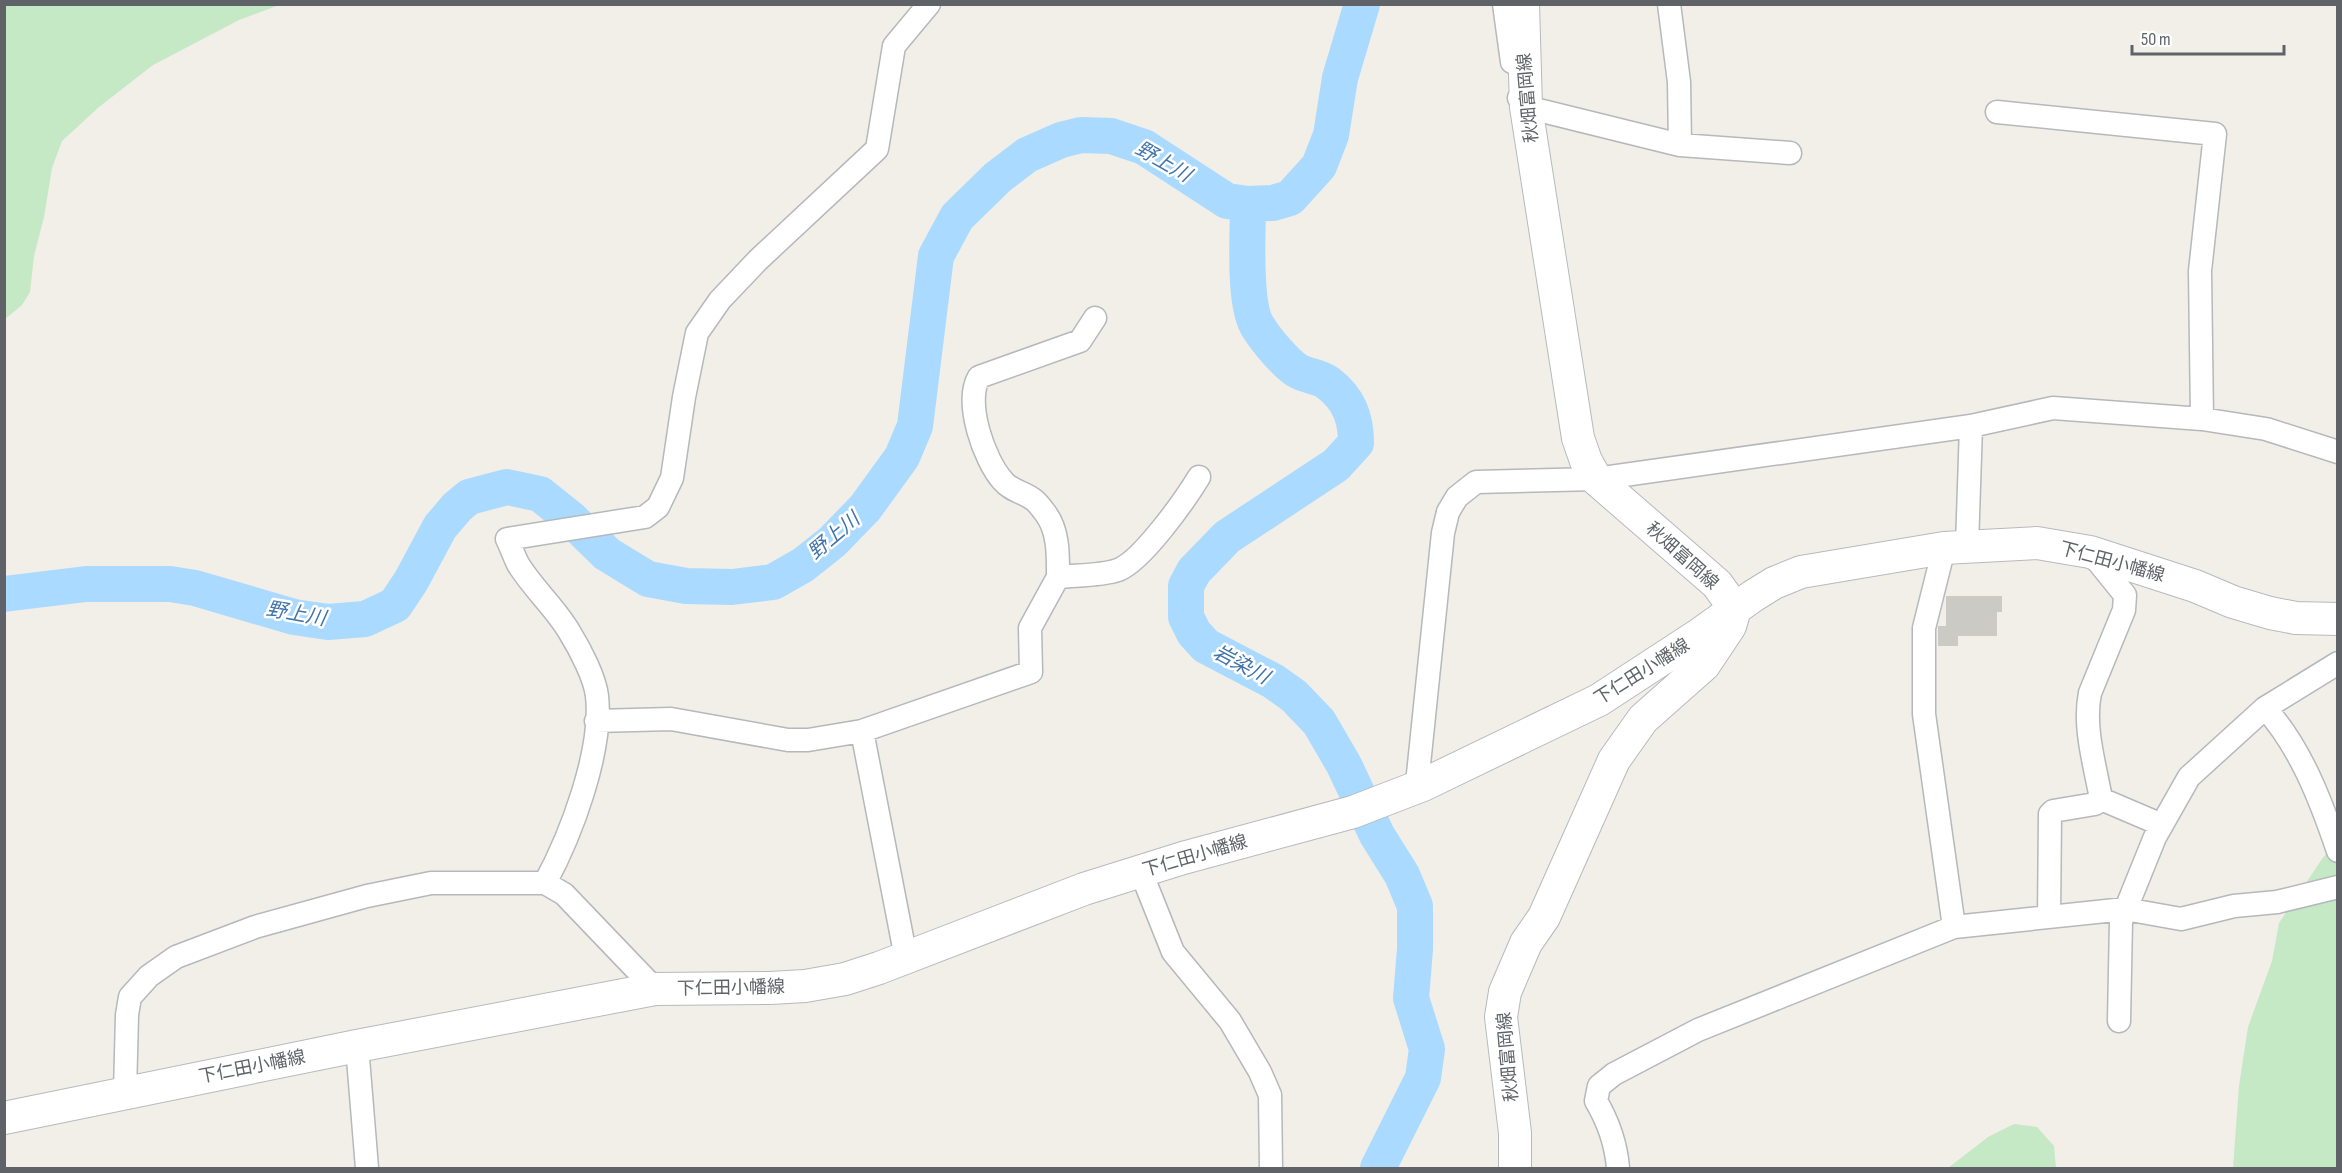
<svg xmlns="http://www.w3.org/2000/svg" width="2342" height="1173" viewBox="0 0 2342 1173" font-family="'Sofia Sans Condensed','Noto Sans JP',sans-serif">
  <style>
    .green { fill: #c5e8c5 }
    .lines { fill: none; stroke-linecap: round; stroke-linejoin: round }
    .river { stroke: #aadaff; stroke-width: 36 }
    .building { fill: #cccac5 }
    .minor-casing { stroke: #b5b8bc; stroke-width: 25 }
    .secondary-casing { stroke: #b6babf; stroke-width: 34 }
    .minor { stroke: #fff; stroke-width: 22 }
    .secondary { stroke: #fff; stroke-width: 32 }
    .labels { text-anchor: middle; dominant-baseline: central; stroke-width: 5; stroke-linejoin: round; paint-order: stroke }
    .street-label { font-size: 18px; fill: #5f6368; stroke: #fff }
    .water-label { font-size: 20px; font-style: italic; fill: #4174aa; stroke: #fff }
  </style>
  <rect width="100%" height="100%" fill="#f1efe8"/>
  <path class="green" d="M5,4L279,5L239,20L153,65L99,107L62,141L52,168L44,217L34,256L30,292L22,305L5,319Z
    M2337,841V1168H2233L2239,1086L2248,1027L2272,961L2279,923L2322,859Z
    M2014,1124L2037,1127L2054,1146L2056,1168H1948L1988,1137Z"/>
  <g class="lines">
    <path class="river" d="M1248,204C1248,232 1243,305 1258,327C1266,340 1286,364 1298,371C1307,376 1320,377 1328,383C1349,399 1356,418 1356,443L1336,465L1227,537L1194,571L1186,586V617L1194,633L1206,646L1273,681L1294,696L1319,722L1344,765L1377,835L1402,875L1415,906V949L1411,998L1427,1049L1423,1078L1378,1168
      M4,594L86,584H170L195,588L294,617L328,622L365,619L395,605L411,581L440,527L457,507L469,497L507,487L540,494L570,518L607,554L648,579L686,586L732,587L773,582L803,565L832,542L865,508L902,457L915,426L936,256L957,217L998,177L1027,155L1061,140L1081,135L1111,136L1144,147L1227,201L1248,204L1273,203L1290,198L1319,166L1331,135L1340,78L1362,4"/>
  </g>
  <path class="building" d="M1946,596H2002V612H1997V636H1958V646H1938V626H1946Z"/>
  <g class="lines">
    <g class="minor-casing">
      <path id="minor" d="M1504,4L1512,62
        M1669,4L1679,82L1680,145
        M1519,98L1526,107L1680,145L1790,153
        M1997,112L2215,134L2200,271L2202,419
        M1967,546L1971,426
        M1944,548L1924,628V714L1954,927
        M1058,577C1058,556 1059,532 1046,514C1043,510 1038,503 1034,500C1024,492 1011,491 1003,481C984,460 964,402 979,377L1080,341L1095,318
        M2265,708C2301,748 2321,801 2338,851
        M596,721L671,719L788,740H808L862,731
        M1423,785L1418,774L1443,533L1448,512L1457,497L1476,482L1596,479L1971,426L2053,408L2202,419L2266,429L2338,452
        M2101,799L2162,825
        M1141,872L1173,952L1230,1021L1260,1072L1270,1095L1271,1168
        M545,883C571,835 603,751 597,696C595,678 580,649 570,633C556,608 533,589 518,564C514,556 511,547 507,539L645,517L658,507L672,478L684,397L697,333L720,300L758,260L877,149L894,46L929,4
        M2049,917L2050,814L2053,811L2095,804L2101,799C2095,765 2083,727 2090,693L2124,610L2125,595L2091,553
        M906,958L862,731L1031,672L1030,628L1058,577C1077,575 1100,576 1118,570C1142,561 1185,500 1199,477
        M2119,1021L2121,921L2155,837L2189,777L2265,708L2338,663
        M357,1046L367,1168
        M125,1093L127,1015L130,997L149,976L176,957L255,927L367,896L431,883H545L564,894L655,989
        M1618,1168C1616,1143 1609,1123 1596,1101L1599,1086L1614,1074L1698,1030L1954,927L2125,909L2181,919L2234,906L2277,902L2338,887"/>
    </g>
    <g class="secondary-casing">
      <path id="secondary" d="M1523,4L1526,107L1578,438L1586,461L1596,479L1717,584L1735,609
        M4,1118L357,1046L655,989L770,988L805,986L845,979L879,968L1084,889L1183,858L1353,812L1423,785L1599,700L1697,636L1753,596L1774,583L1801,572L1944,548L2037,543L2090,552L2195,586L2233,602L2270,613L2296,618L2338,619
        M1515,1168V1133L1501,1017L1505,992L1526,943L1544,917L1614,760L1643,719L1704,665L1730,626L1733,616"/>
    </g>
    <use href="#minor" class="minor"/>
    <use href="#secondary" class="secondary"/>
  </g>
  <g class="labels">
    <g class="street-label">
      <text transform="translate(1528 98) rotate(-95)">秋畑富岡線</text>
      <text transform="translate(1682 556) rotate(42)">秋畑富岡線</text>
      <text transform="translate(2112 562) rotate(15)">下仁田小幡線</text>
      <text transform="translate(1642 672) rotate(-32)">下仁田小幡線</text>
      <text transform="translate(1195 856) rotate(-16)">下仁田小幡線</text>
      <text transform="translate(731 988) rotate(-1)">下仁田小幡線</text>
      <text transform="translate(1508 1057) rotate(-95)">秋畑富岡線</text>
      <text transform="translate(252 1067) rotate(-11)">下仁田小幡線</text>
    </g>
    <g class="water-label">
      <text transform="translate(1163 162) rotate(30)">野上川</text>
      <text transform="translate(834 536) rotate(-40)">野上川</text>
      <text transform="translate(296 614) rotate(10)">野上川</text>
      <text transform="translate(1241 665) rotate(28)">岩染川</text>
    </g>
  </g>
  <rect width="2342" height="1173" fill="none" stroke="#5f6368" stroke-width="12"/>
  <path d="M2132 45v9h152v-9" fill="none" stroke="#5f6368" stroke-width="3"/>
  <text x="2141" y="45" font-size="18" fill="#5f6368" stroke="#ffffff" stroke-width="4.5" paint-order="stroke">50 m</text>
</svg>
